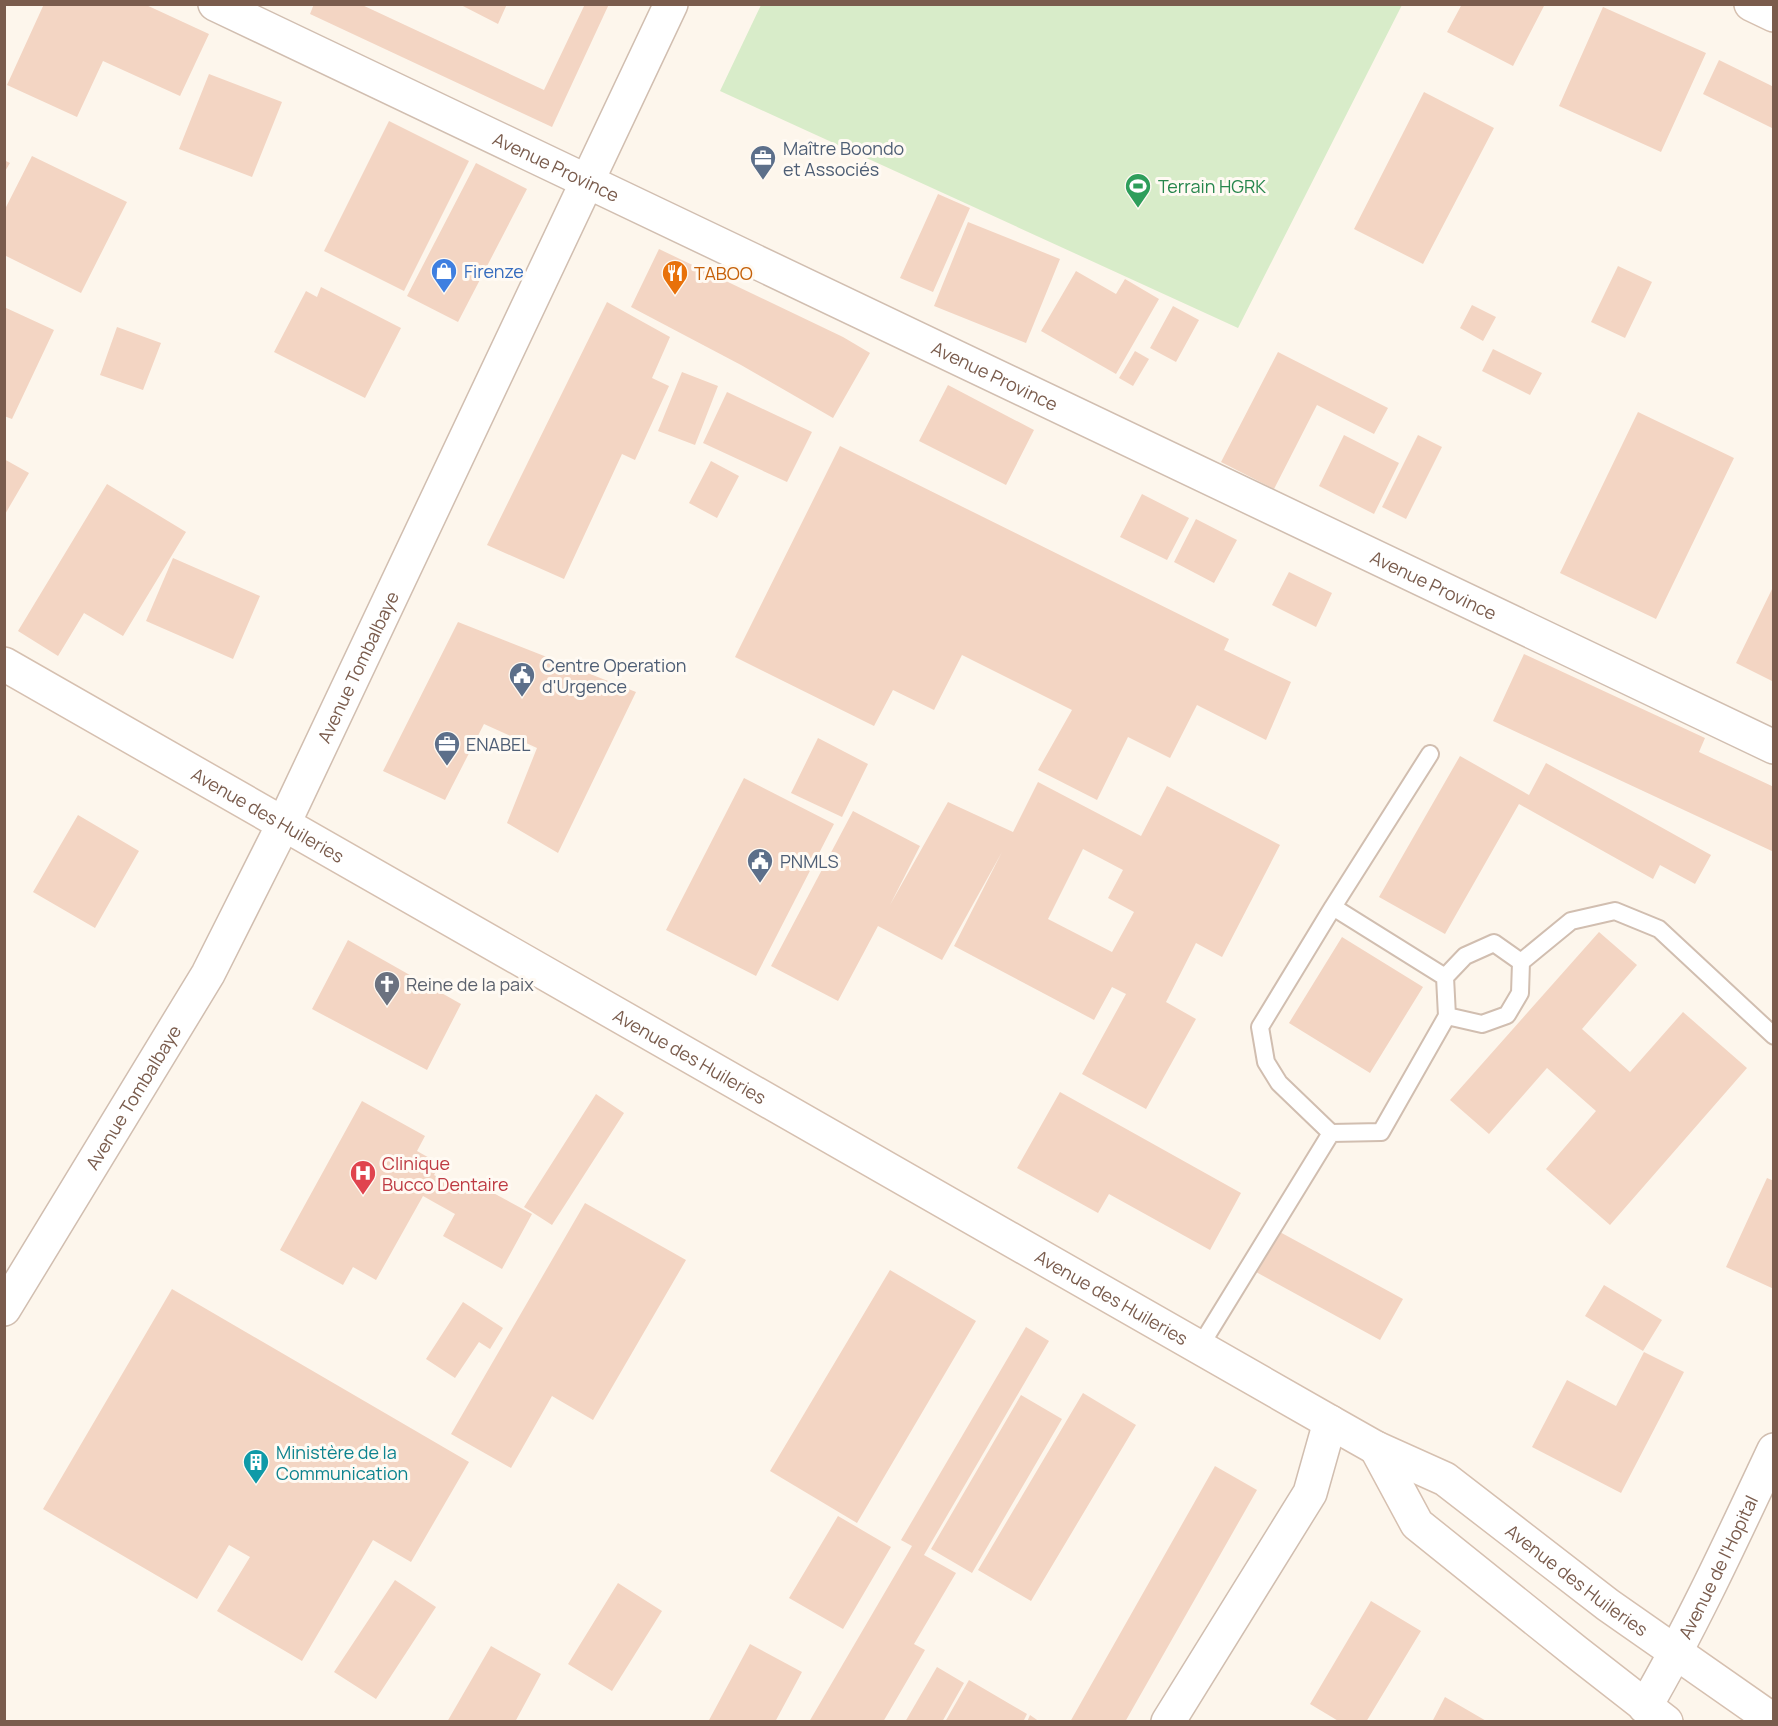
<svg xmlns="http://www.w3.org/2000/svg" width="1778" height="1726" viewBox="0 0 1778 1726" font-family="Manrope,sans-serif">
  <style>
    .green { fill: #d8ecc9 }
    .building { fill: #f3d5c3; fill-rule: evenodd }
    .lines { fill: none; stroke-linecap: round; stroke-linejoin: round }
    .lane-casing { stroke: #d1beb0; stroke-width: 20 }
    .street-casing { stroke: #d1beb0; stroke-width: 36 }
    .secondary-casing { stroke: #d6c0b0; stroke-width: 36 }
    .lane { stroke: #fff; stroke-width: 16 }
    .street { stroke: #fff; stroke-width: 33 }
    .secondary { stroke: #fff; stroke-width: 33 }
    .labels { text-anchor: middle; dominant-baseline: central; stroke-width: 6; stroke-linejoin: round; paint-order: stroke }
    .service-label { font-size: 18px; fill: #4e5e75; stroke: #fffaf3; text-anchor: start }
    .street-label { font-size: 18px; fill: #7a5c4d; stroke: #fffaf3 }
    .leisure-label { font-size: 18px; fill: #27864d; stroke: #fffaf3; text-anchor: start }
    .shop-label { font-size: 18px; fill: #366cbe; stroke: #fffaf3; text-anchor: start }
    .food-label { font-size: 18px; fill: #c56008; stroke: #fffaf3; text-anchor: start }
    .worship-label { font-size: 18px; fill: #5b616d; stroke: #fffaf3; text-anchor: start }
    .health-label { font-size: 18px; fill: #be3a42; stroke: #fffaf3; text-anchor: start }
    .culture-label { font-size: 18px; fill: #0d838f; stroke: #fffaf3; text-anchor: start }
  </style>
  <rect width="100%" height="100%" fill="#fdf6ec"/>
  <path class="green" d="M761,5V4L1402,5L1238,328L720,91Z"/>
  <path class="building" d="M44,4H144L209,34L180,96L103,61L77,117L7,85Z
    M314,4H360L544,90L585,4H609L552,127L310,14Z
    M459,4H507L498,24Z
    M1462,4H1545L1513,66L1447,32Z
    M1603,7L1706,53L1661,152L1559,106Z
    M1719,60L1774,87V129L1703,94Z
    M209,74L282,102L252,177L179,149Z
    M1424,92L1494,128L1423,264L1354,229Z
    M389,121L469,161L404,291L324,251Z
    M32,156L127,202L81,293L4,255V211Z
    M4,160L10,163L4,173Z
    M476,163L527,189L458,322L407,296Z
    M938,194L970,208L933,292L900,278Z
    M968,222L1060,259L1026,343L934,306Z
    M659,249L843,337L870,353L833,418L741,365L631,307Z
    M1618,266L1652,282L1625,338L1591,322Z
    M1076,271L1116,294L1125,279L1159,299L1116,374L1041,331Z
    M321,287L401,328L365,398L274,352L306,291L317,297Z
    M607,302L670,337L652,378L669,386L635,460L622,454L564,579L487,545Z
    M1472,305L1496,317L1483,341L1460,328Z
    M1173,306L1199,320L1176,362L1150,348Z
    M4,307L54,330L12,419L4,416Z
    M117,327L161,343L143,390L100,375Z
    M1493,349L1542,373L1530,395L1482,371Z
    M1135,351L1149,359L1133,386L1119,378Z
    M1278,352L1388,408L1374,434L1317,405L1274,489L1221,462Z
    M682,372L718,386L695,445L658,431Z
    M948,385L1034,430L1006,485L919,441Z
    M727,392L812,432L787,482L703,443Z
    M1638,412L1734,458L1656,619L1560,573Z
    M1344,435L1399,463L1374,514L1319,486Z
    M1418,435L1442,447L1406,519L1382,507Z
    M840,446L1229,639L1224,650L1291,682L1266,740L1197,705L1170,758L1128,737L1097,800L1038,770L1072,710L962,655L934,710L893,690L874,726L735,657Z
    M4,459L29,473L4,516Z
    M711,461L739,476L717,518L689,503Z
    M107,484L186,532L123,636L84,613L58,656L18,631Z
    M1142,494L1189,518L1167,560L1120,537Z
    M1196,519L1237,540L1214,583L1174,562Z
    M173,558L260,596L233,659L146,621Z
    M1289,572L1332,593L1316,627L1272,605Z
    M1774,585V682L1736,663Z
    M458,622L636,692L558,853L507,823L537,748L484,724L445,800L383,771Z
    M1524,654L1705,738L1699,752L1774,787V852L1493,721Z
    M818,738L868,764L842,817L791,793Z
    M1460,756L1529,795L1546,763L1711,855L1695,884L1660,865L1653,879L1519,804L1445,934L1379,897Z
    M744,778L834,824L756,976L666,930Z
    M1038,782L1141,836L1167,786L1280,845L1222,957L1196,943L1166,1002L1196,1019L1146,1109L1082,1074L1126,994L1112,987L1094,1020L954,946L1002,852L942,960L878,926L838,1001L771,966L853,811L920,846L890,905L948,802L1013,832ZM1083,849L1123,870L1108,898L1134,912L1112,952L1048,919Z
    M78,815L139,851L95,928L33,892Z
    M1599,932L1637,965L1582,1029L1630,1072L1683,1012L1747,1068L1610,1225L1546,1169L1596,1111L1547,1068L1489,1134L1450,1100Z
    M1342,937L1423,987L1370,1073L1289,1023Z
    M348,940L461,1004L427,1070L312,1009Z
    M1060,1092L1241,1193L1210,1250L1109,1194L1098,1213L1017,1168Z
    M596,1094L624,1113L552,1225L524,1207Z
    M362,1101L425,1136L417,1151L440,1164L434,1175L467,1193L473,1182L532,1214L502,1269L443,1236L455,1214L423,1196L376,1280L353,1267L343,1285L280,1250Z
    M1767,1178L1774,1181V1289L1726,1267Z
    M585,1203L686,1260L593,1420L552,1396L511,1468L451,1434Z
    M1278,1231L1403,1299L1380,1340L1256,1272Z
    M890,1270L976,1321L857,1523L770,1471Z
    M1604,1285L1662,1320L1643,1351L1585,1316Z
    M172,1289L469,1462L411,1562L373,1540L302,1661L217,1611L250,1557L229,1545L197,1599L43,1509Z
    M463,1302L503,1328L490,1349L479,1342L455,1378L426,1359Z
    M1026,1327L1049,1341L924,1555L956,1573L914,1644L925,1650L883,1722H809L912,1546L901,1540Z
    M1644,1352L1684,1372L1621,1493L1532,1447L1567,1380L1616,1406Z
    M1083,1393L1136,1425L1031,1601L978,1570Z
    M1021,1395L1062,1419L972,1573L931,1549Z
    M1215,1466L1257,1490L1125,1722H1070Z
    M838,1516L891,1547L843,1629L789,1598Z
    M395,1580L436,1607L376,1699L334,1672Z
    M618,1583L662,1611L612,1691L568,1664Z
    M1371,1601L1421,1631L1366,1722H1340L1310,1704Z
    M750,1644L802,1672L775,1722H708Z
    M491,1646L541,1674L515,1722H447Z
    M937,1667L964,1683L942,1722H905Z
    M969,1680L1027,1714L1023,1722H945Z
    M1445,1697L1488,1722H1432Z
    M1030,1715L1040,1722H1027Z"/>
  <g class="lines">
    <g class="lane-casing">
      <path id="lane" d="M1333,907L1430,754
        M1521,962L1571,921L1615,911L1659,929L1774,1036
        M1445,977L1465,956L1494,943L1521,962L1520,993L1507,1015L1482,1024L1447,1016
        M1199,1348L1331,1133L1381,1132L1447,1016L1445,977L1333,907L1260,1027L1266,1062L1279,1083L1331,1133"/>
    </g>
    <g class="street-casing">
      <g id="street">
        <path id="s1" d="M215,4L1774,747"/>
        <path id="s2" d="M4,1309L208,974L284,823L671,4"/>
        <path id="s3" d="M1645,1707C1693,1624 1733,1537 1774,1450"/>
        <path d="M1168,1722L1310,1493L1330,1422"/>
      </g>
    </g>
    <g class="secondary-casing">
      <g id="secondary">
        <path d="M1751,4L1774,15"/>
        <path id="s4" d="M4,664L1330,1422L1376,1448L1445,1479L1608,1605L1774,1721"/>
        <path d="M1376,1448L1417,1524L1575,1651L1666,1722"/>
      </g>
    </g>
    <use href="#lane" class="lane"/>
    <use href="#street" class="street"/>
    <use href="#secondary" class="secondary"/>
  </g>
  <defs>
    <g id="office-pin" transform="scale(1.35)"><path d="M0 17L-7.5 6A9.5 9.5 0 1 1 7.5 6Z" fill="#5c6f8a" stroke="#fffaf3"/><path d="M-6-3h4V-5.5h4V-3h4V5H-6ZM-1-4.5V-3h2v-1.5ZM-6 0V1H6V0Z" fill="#fff"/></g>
    <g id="stadium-pin" transform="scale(1.35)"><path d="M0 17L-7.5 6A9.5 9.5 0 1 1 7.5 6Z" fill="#2e9e5b" stroke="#fffaf3"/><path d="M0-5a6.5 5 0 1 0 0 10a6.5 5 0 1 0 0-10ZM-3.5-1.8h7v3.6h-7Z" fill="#fff"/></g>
    <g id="shop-pin" transform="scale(1.35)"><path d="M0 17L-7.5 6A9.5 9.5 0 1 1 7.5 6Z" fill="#3f7fe0" stroke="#fffaf3"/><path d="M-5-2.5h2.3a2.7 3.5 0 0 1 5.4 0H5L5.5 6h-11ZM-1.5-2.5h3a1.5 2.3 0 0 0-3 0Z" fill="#fff"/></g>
    <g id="restaurant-pin" transform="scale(1.35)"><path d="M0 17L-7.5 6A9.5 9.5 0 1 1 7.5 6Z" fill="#e8710a" stroke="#fffaf3"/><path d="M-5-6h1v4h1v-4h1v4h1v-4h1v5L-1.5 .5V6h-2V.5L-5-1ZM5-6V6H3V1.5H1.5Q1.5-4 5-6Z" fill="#fff"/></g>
    <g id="civic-pin" transform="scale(1.35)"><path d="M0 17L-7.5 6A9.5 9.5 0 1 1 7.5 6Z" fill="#5c6f8a" stroke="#fffaf3"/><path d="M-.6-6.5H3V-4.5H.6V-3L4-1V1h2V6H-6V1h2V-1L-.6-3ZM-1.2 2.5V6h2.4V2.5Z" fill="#fff"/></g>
    <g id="church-pin" transform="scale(1.35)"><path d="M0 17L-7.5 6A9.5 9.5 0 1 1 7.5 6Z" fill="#6b7280" stroke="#fffaf3"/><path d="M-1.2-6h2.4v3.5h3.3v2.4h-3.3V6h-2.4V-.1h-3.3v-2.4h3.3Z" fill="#fff"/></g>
    <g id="hospital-pin" transform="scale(1.35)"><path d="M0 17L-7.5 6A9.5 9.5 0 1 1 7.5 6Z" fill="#e0444e" stroke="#fffaf3"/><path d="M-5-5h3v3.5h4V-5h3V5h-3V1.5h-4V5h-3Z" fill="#fff"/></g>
    <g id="building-pin" transform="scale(1.35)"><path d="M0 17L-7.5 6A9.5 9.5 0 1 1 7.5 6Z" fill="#0f9aa8" stroke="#fffaf3"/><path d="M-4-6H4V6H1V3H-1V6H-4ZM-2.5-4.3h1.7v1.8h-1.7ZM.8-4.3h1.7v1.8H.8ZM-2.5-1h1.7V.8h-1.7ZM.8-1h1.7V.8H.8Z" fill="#fff"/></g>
  </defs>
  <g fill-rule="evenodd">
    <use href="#office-pin" x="763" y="158"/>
    <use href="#stadium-pin" x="1138" y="186"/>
    <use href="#shop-pin" x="444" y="271"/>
    <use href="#restaurant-pin" x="675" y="273"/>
    <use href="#civic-pin" x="522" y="675"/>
    <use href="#office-pin" x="447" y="744"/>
    <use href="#civic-pin" x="760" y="861"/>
    <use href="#church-pin" x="387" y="984"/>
    <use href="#hospital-pin" x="363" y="1173"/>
    <use href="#building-pin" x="256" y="1462"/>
  </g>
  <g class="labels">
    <g class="service-label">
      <text x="783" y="148">Maître Boondo<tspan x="783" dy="21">et Associés</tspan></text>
      <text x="542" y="665">Centre Operation<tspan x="542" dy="21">d'Urgence</tspan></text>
      <text x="466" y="744">ENABEL</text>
      <text x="780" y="861">PNMLS</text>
    </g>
    <g class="street-label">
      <text stroke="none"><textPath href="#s1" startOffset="378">Avenue Province</textPath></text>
      <text stroke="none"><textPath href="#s1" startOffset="864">Avenue Province</textPath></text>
      <text stroke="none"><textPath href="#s1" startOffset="1350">Avenue Province</textPath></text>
      <text stroke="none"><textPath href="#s2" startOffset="734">Avenue Tombalbaye</textPath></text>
      <text stroke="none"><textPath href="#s4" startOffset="304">Avenue des Huileries</textPath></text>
      <text stroke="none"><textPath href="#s4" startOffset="790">Avenue des Huileries</textPath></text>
      <text stroke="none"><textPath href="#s2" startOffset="248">Avenue Tombalbaye</textPath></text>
      <text stroke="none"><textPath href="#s4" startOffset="1276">Avenue des Huileries</textPath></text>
      <text stroke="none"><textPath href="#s3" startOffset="158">Avenue de l'Hopital</textPath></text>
      <text stroke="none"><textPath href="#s4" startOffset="1822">Avenue des Huileries</textPath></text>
    </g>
    <g class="leisure-label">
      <text x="1158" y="186">Terrain HGRK</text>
    </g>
    <g class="shop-label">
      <text x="464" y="271">Firenze</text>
    </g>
    <g class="food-label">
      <text x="694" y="273">TABOO</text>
    </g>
    <g class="worship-label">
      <text x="406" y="984">Reine de la paix</text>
    </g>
    <g class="health-label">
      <text x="382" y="1163">Clinique<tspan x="382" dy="21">Bucco Dentaire</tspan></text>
    </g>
    <g class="culture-label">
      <text x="276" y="1452">Ministère de la<tspan x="276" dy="21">Communication</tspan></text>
    </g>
  </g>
  <rect width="1778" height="1726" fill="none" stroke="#7a5c4d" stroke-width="12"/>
</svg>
